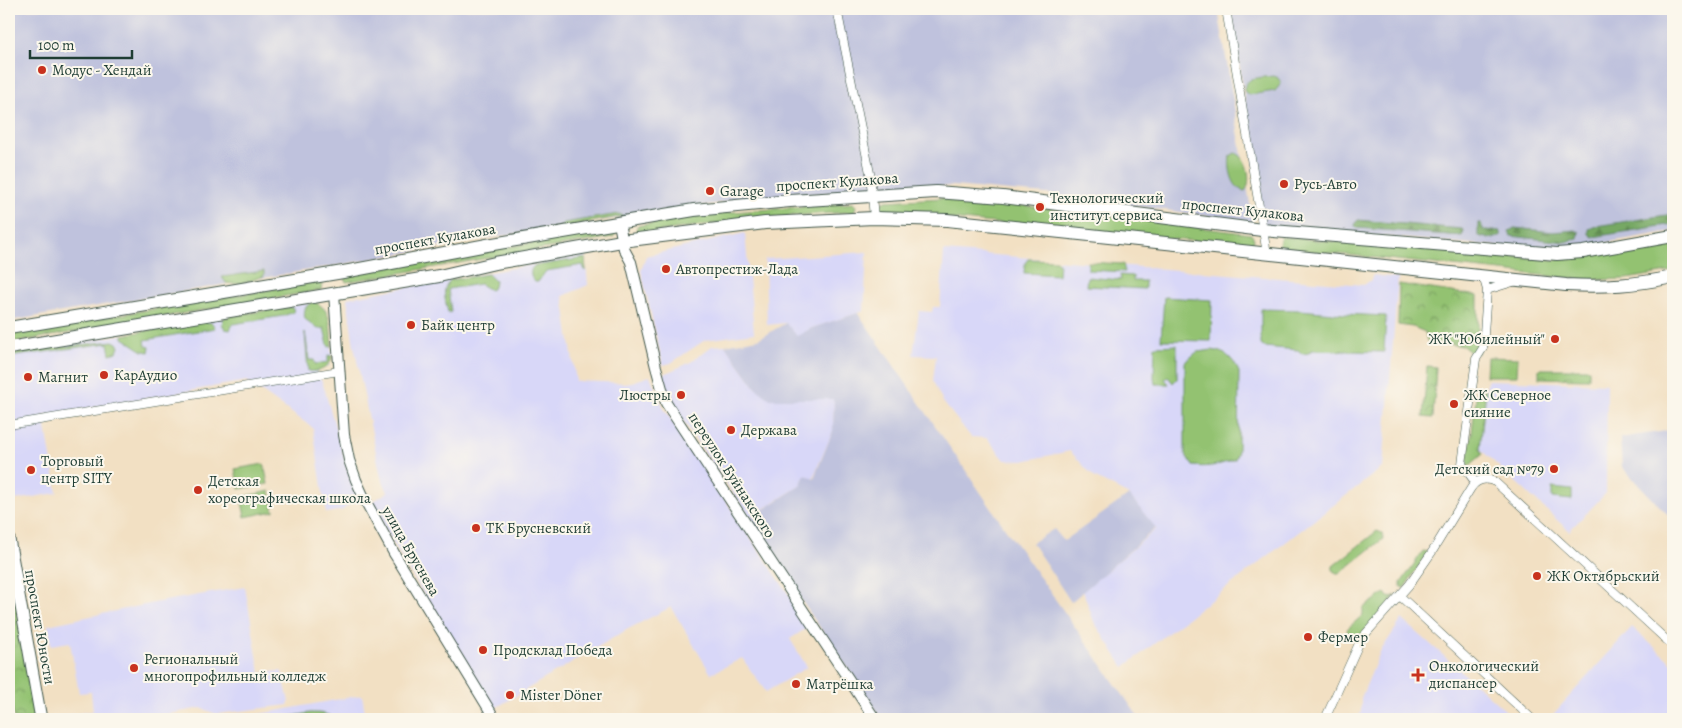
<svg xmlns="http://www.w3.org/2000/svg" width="1682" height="728" viewBox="0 0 1682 728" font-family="Alegreya,serif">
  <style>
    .built { fill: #d8d7f8 }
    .industrial { fill: #bfc2dd }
    .grass { fill: #93c271; stroke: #598052 }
    .forest { fill: url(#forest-firs); stroke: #4a724c }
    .park { fill: url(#park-crowns); stroke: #598052 }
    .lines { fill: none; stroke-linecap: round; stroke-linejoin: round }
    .minor-casing { stroke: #3f5549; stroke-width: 9 }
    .tertiary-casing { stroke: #3f5549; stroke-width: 12 }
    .secondary-casing { stroke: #3f5549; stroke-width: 13 }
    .primary-casing { stroke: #3f5549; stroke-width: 14 }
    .minor { stroke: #fff; stroke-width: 8 }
    .tertiary { stroke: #fff; stroke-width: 10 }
    .secondary { stroke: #fff; stroke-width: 11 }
    .primary { stroke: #fff; stroke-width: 12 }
    .poi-dot { fill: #c8321e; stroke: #fbf7ec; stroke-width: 2 }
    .labels { text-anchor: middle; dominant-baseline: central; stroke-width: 4; stroke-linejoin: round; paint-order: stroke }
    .poi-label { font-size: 15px; fill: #1f3d34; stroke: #fbf7ec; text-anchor: start }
    .street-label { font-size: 15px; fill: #1f3d34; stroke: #fbf7ec }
  </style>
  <defs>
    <pattern id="forest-firs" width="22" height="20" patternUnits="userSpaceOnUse" patternTransform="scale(1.25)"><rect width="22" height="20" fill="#76a863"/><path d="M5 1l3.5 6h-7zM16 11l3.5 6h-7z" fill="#608a52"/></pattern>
    <pattern id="park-crowns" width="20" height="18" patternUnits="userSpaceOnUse" patternTransform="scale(1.25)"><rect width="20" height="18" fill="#93c271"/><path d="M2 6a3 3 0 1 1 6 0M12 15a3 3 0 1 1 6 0" fill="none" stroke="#779f5e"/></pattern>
  </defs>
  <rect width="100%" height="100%" fill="#fbf7ec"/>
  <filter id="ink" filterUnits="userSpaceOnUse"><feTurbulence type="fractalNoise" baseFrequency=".02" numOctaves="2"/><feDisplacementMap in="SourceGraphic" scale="10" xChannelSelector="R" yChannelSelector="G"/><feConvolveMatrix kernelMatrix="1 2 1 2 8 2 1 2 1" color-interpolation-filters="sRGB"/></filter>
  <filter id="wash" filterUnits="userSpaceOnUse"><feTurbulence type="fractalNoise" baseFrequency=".0096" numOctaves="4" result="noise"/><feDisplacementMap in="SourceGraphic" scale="20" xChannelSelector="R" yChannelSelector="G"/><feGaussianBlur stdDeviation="1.12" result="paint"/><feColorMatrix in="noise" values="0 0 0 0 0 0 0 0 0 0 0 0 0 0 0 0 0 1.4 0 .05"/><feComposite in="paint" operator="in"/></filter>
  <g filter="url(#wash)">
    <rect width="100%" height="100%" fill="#f2e0c3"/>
    <path class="built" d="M745,233L754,333L705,340L671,363L663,365L641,271L646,256Z
      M944,251L1364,285L1371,280L1373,275L1398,278L1383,467L1124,667L1094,622L1083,591L1156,529L1129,495L1094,477L1070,451L1023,461L1005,460L987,438L971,437L943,402L933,381L936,356L913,355L919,311L932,312L933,307H940Z
      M867,252L864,311L812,328L797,337L786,323L767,325L765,259Z
      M585,255L588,285L563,296L576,381L629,383L650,376L664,409L810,626L790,639L807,667L766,692L742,658L711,674L671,607L628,629L492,710L370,503L388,492L381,477L354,346L347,298Z
      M314,302L323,307L327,312L332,356L329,366L316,372L319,378L322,381L343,454L358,497L343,510L326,513L313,428L247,381L44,416L57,493L9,501V354Z
      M725,345L757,389L834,398L833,431L813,478L805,475L800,486L750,517L674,408L668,394L662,375L691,362L712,346Z
      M1487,380L1607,384L1606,493L1569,531L1480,449Z
      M245,587L260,673L280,671L282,672L289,702L288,705L216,714L201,708L163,715V719H64V716L93,711L91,692L79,693L70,642L51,645L48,625L159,602Z
      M1402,619L1515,719H1358L1361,712V698L1380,652Z
      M1632,627L1673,664V719H1549Z
      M362,695L366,719H233Z"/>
    <path class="industrial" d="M9,9H1218L1253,222L1047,194L953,186L875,189L739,200L481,239L339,265L9,321Z
      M1231,9H1673V231L1557,251L1264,227Z
      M858,313L1007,531L1140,719H882L747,520L800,486L805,475L814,478L833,431L834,399H770L757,389L725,345L758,339L786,323L797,336L812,328Z
      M1673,430V520L1622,467L1620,438Z
      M1129,495L1156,528L1071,602L1032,543L1054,529L1064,541Z"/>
    <path class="grass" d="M1273,76L1277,77L1281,82L1280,85L1275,91L1249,95L1244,91C1244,76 1262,78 1273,76Z
      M1235,153C1247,155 1253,182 1245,191C1232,189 1228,168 1230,156Z
      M942,198L979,200L1251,234L1254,239L1253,243L1249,246L884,213L880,209V204L886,201Z
      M853,203L856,206L854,212C782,215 712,223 641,234L636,231L637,226L706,214Z
      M619,214L623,216L559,228L564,223Z
      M612,230H614L616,234L613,237L346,282L344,274Z
      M1281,237L1554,260L1673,242V271L1627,279L1589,280L1559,277L1282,248L1279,245Z
      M585,258L586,270L585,271L583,265L546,271L538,282H535C530,278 529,270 534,266Z
      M1028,259L1056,260L1059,263L1058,275L1024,273L1025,263Z
      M1088,262L1123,264L1125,272L1088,270Z
      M264,271V276C253,280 238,286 226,283L222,277Z
      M488,274L495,281L494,287L490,290L480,284L448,289L451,312L448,313C446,301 440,288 451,280Z
      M1120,275L1133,276V281H1145V289L1086,286L1087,277L1121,280Z
      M317,282L322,284L321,290L9,343V333Z
      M1164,297L1212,300L1211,341L1161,340Z
      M314,302C333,309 330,329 332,346L329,347L328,345L324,328L318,329L305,319C303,311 305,304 314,302Z
      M289,307L293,308L294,312L283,316L233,324L230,330L225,329L222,324L223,319L226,317Z
      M1261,309L1300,310L1344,314L1386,316L1384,352L1312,350L1309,353L1302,354L1298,350L1264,347L1261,345Z
      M202,321L212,323L215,328L145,340L146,346L150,347L149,352L143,351L123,338V335Z
      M305,332L309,360H314L315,364L328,362V355L332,356C331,367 320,373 308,371Z
      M113,341L117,343L119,347L117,352L110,354L108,343L9,357V353Z
      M1177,345V379L1173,383L1168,377L1165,379L1169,384H1155L1154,378L1155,346Z
      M1212,350C1227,353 1232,357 1239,372L1238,451L1235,459C1220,465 1209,468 1193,466L1185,454V362L1197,352Z
      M1487,357L1518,358L1517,376H1486Z
      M1477,389L1486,390L1480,449L1483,454L1469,466L1466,463L1471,441Z
      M264,464L268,484L239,489L235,469Z
      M1552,488L1572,490V500L1552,498Z
      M270,491L274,511L245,517L241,497Z
      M1377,531L1382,533L1383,539L1339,574L1333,571V566Z
      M1423,551L1428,552L1404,588L1401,587V583Z
      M1385,593L1390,598L1396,595L1359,637L1356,639L1350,638L1347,629L1363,615V608Z
      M310,713C320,713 327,713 335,719H277Z"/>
    <path class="forest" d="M1673,214V224L1593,237L1589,234V229L1596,226Z
      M1358,220L1462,229L1464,232L1462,236L1357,228L1355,226L1356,222Z
      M1478,223H1481L1483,230L1500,231L1501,232V236C1495,239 1483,239 1478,235Z
      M1514,228L1554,232L1575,230L1579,232L1578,238L1565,242L1511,236L1509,232Z"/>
    <path class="park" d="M1399,284L1478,296V353L1470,352L1463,346L1427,341L1425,332L1413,327L1398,325Z
      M1427,366L1436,367L1433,418L1423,417Z
      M1539,369H1589V379L1539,378Z
      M9,559L37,719H14L9,684Z"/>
  </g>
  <g filter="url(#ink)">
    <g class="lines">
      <g class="minor-casing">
        <path id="minor" d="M837,9L870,173L874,218
          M1226,9L1267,254
          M1487,290L1513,282
          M9,425L339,371
          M1475,482L1462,464L1476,359L1483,348L1487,290L1483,276
          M1400,596L1532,719
          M1325,719L1361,639L1409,585L1432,552L1471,488C1477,479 1485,477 1495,482L1673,646"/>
      </g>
      <g class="tertiary-casing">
        <path id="tertiary" d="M619,223L624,249L631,262L656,367L666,403L875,719
          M334,293L344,435L349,460L356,480L366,502L395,555L495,719"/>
      </g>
      <g class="secondary-casing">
        <path id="secondary" d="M9,539L41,719"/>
      </g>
      <g class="primary-casing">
        <path id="primary" d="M9,328L349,271L487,245L694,210L790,201L936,192L1003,197L1262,230L1557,254L1583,252L1673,236
          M9,348L439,276L495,263L622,241L765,223L874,218L947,220L1566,285C1606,287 1634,285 1673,277"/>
      </g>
      <use href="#minor" class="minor"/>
      <use href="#tertiary" class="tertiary"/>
      <use href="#secondary" class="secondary"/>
      <use href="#primary" class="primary"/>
    </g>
  </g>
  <g class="poi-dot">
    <circle cx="42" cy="70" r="5"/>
    <circle cx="1284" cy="184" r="5"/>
    <circle cx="710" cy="191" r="5"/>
    <circle cx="1040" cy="207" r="5"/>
    <circle cx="666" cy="269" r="5"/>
    <circle cx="411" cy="325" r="5"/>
    <circle cx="1555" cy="339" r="5"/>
    <circle cx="104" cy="375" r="5"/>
    <circle cx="28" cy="377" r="5"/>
    <circle cx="681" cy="395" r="5"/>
    <circle cx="1454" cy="404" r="5"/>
    <circle cx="731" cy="430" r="5"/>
    <circle cx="1554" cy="469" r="5"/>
    <circle cx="31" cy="470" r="5"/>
    <circle cx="198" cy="490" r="5"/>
    <circle cx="476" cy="528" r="5"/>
    <circle cx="1537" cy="576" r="5"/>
    <circle cx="1308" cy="637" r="5"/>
    <circle cx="483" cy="650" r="5"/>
    <circle cx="134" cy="668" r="5"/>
    <path d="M1415.5 667.5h5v5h5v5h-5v5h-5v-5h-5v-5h5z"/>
    <circle cx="796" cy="684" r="5"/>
    <circle cx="510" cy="695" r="5"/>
  </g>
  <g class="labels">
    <g class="poi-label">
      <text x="52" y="70">Модус - Хендай</text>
      <text x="1294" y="184">Русь-Авто</text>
      <text x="720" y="191">Garage</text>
      <text x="1050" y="198">Технологический<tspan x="1050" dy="17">институт сервиса</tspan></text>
      <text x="676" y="269">Автопрестиж-Лада</text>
      <text x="421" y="325">Байк центр</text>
      <text x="1545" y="339" text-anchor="end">ЖК "Юбилейный"</text>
      <text x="114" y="375">КарАудио</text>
      <text x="38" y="377">Магнит</text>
      <text x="671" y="395" text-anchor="end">Люстры</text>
      <text x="1464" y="395">ЖК Северное<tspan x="1464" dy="17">сияние</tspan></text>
      <text x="741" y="430">Держава</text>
      <text x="41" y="461">Торговый<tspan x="41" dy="17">центр SITY</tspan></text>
      <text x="1544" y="469" text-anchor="end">Детский сад №79</text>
      <text x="208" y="481">Детская<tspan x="208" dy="17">хореографическая школа</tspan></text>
      <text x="486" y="528">ТК Брусневский</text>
      <text x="1547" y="576">ЖК Октябрьский</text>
      <text x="1318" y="637">Фермер</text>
      <text x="493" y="650">Продсклад Победа</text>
      <text x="144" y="659">Региональный<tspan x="144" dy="17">многопрофильный колледж</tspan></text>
      <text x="1429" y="666">Онкологический<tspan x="1429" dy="17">диспансер</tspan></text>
      <text x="806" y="684">Матрёшка</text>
      <text x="520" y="695">Mister Döner</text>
    </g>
    <g class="street-label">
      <text transform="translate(837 182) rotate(-4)">проспект Кулакова</text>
      <text transform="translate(1243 210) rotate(6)">проспект Кулакова</text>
      <text transform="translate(435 239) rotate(-10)">проспект Кулакова</text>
      <text transform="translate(732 475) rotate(57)">переулок Буйнакского</text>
      <text transform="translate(411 551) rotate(60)">улица Бруснева</text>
      <text transform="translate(40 627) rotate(80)">проспект Юности</text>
    </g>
  </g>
  <rect width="1682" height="728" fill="none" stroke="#fbf7ec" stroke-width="30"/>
  <path d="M30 50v8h102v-8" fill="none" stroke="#1f3d34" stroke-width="2.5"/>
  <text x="38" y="50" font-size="15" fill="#1f3d34" stroke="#fbf7ec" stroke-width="4" paint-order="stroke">100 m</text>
</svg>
